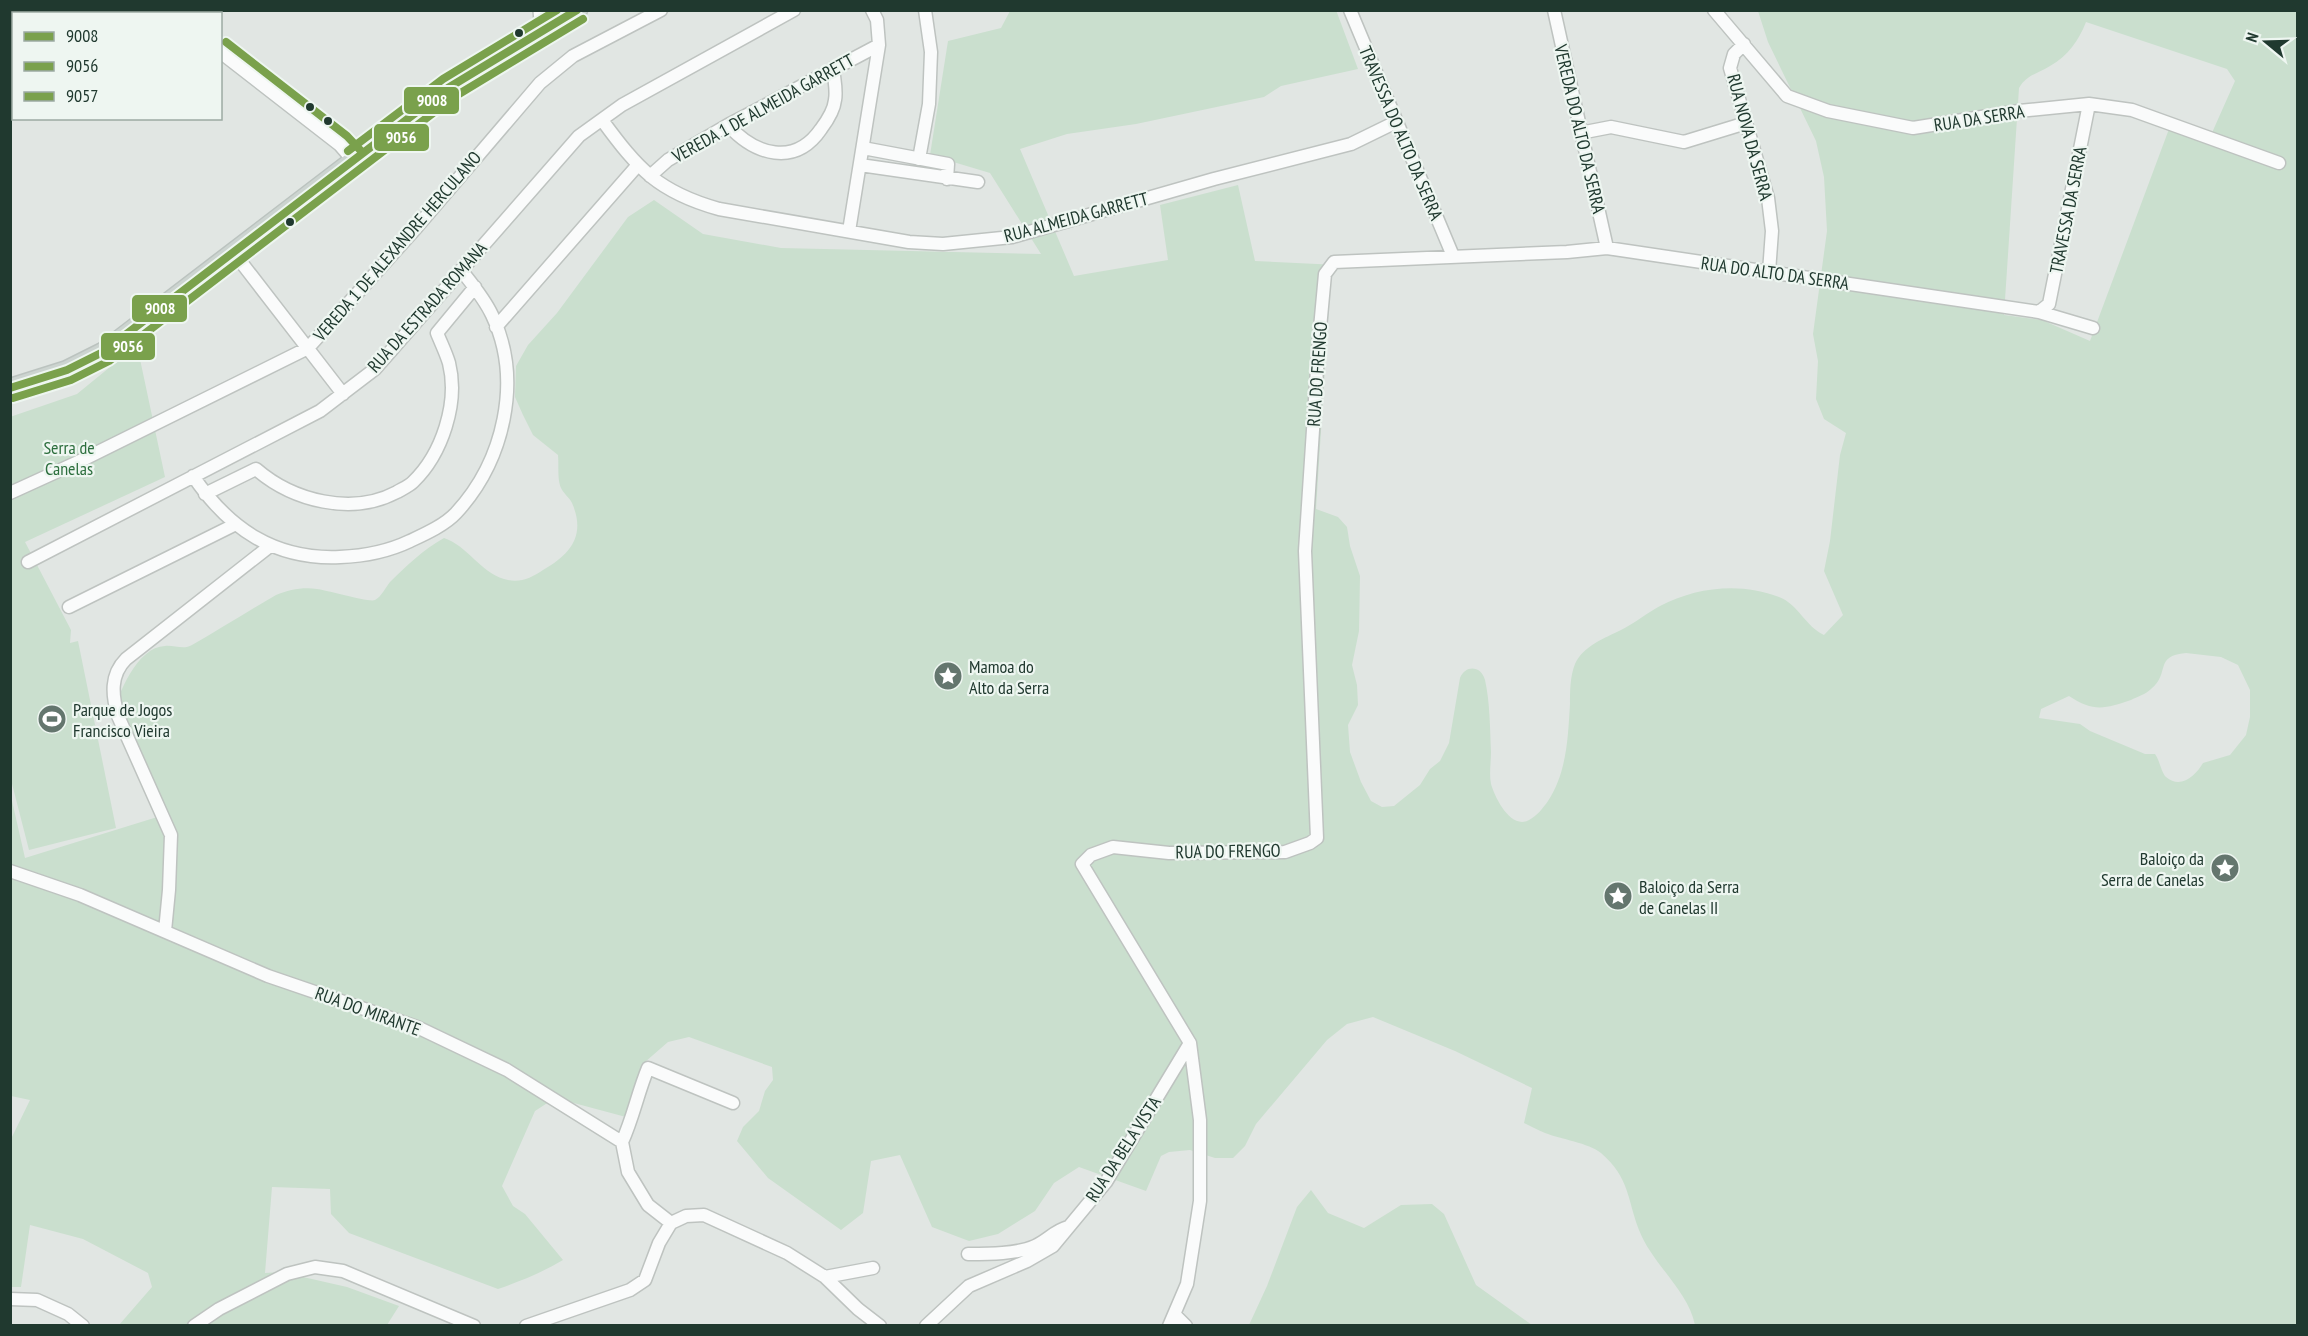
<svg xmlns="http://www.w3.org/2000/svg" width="2308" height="1336" viewBox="0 0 2308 1336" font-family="'PT Sans Narrow',sans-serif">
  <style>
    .green { fill: #cadfce; fill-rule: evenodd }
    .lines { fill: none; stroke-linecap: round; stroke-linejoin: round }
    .minor-casing { stroke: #bec3c0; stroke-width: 15 }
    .tertiary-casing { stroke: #bec3c0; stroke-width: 18 }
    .primary-casing { stroke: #bbc3bf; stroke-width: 21 }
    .minor { stroke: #fafbfb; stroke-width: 12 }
    .tertiary { stroke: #fafbfb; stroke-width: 15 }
    .primary { stroke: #ccd4d0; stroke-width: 18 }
    .bus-1-casing { stroke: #eef6f1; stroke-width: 12 }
    .bus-2-casing { stroke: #eef6f1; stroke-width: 12 }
    .bus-3-casing { stroke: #eef6f1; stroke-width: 12 }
    .bus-1 { stroke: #7aa14c; stroke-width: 8 }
    .bus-2 { stroke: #7aa14c; stroke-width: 8 }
    .bus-3 { stroke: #7aa14c; stroke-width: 8 }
    .bus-dot { fill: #20392f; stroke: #eef6f1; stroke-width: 2 }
    .labels { text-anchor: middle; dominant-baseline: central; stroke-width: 4.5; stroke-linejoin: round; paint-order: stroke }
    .street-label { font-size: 18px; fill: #20392f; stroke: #eef6f1 }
    .park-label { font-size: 18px; fill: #2c6e3d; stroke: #eef6f1 }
    .poi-label { font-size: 18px; fill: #20392f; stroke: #eef6f1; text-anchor: start }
    .line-badge { stroke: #eef6f1; stroke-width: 2 }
    .badge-label { font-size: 16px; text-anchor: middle; font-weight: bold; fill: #fff }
  </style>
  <rect width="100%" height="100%" fill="#e1e6e3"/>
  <path class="green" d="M1336,10L1358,69L1281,86L1264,97L1136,124L1067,134L1020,149L1074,276L1168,260L1160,205L1238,185L1255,261L1338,265L1331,274L1316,509L1338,517L1347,527L1350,546L1360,576L1359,631L1352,665L1357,685L1358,705L1348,725L1350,752L1361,782L1371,801L1382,807L1394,806L1420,785L1430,769L1440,761L1449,743L1460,678C1465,665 1481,665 1485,680C1490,702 1490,729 1491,752C1491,762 1489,774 1491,784C1495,798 1511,830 1529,820C1537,816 1543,808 1548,801C1567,772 1568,737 1570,704C1570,692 1570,676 1575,664C1583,646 1605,638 1621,630C1635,623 1647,613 1660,606C1696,587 1741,582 1779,597C1798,604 1806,627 1824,635L1843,615L1824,571L1830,541L1840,455L1846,433L1824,419L1816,399L1818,361L1813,334L1827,231L1824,177L1816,141L1768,42L1758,11H2297V1325H1695C1688,1290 1652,1264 1639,1230C1627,1199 1630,1178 1601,1153C1589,1143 1560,1139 1545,1133C1537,1130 1531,1126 1524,1123L1532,1088L1455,1051L1373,1017L1347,1024L1327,1040L1256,1124L1245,1146L1233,1158H1215L1190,1150L1169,1152L1161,1156L1146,1191L1079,1167L1054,1183L1035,1211L998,1234L969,1241L932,1227L900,1155L871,1161L863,1213L841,1230L768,1178L737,1141L743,1127L759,1111L765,1091L773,1080L772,1067L689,1037L668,1042L645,1062L626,1117L555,1098L535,1111L502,1186L513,1206L525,1214L563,1260C543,1272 521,1281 498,1289L349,1233L331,1214L330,1189L272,1187L265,1273L281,1272L347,1287L399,1306L387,1325H119L152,1287L148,1273L83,1239L30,1225L21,1287H11V1139L30,1100L11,1096L10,792L25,858L167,814L112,716C119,693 137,647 165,646C174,645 184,650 192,645C220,629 248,611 276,595C289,590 302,587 317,589C327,590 370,603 375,600C381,597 386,587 390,582C406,566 424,549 444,538C468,546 480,572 504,579C519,584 531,578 543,570C571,554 586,535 572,503C569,497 563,493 561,488C557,479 559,465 558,455L533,435L523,415L515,397L516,366L528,345L557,313L628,217L654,200L703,234L781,248L1041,254L990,173L930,155L948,41L1001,28L1010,11ZM2086,22L2227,69L2235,81L2207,144L2169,129L2090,341L2042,320L2004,315L2019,88C2027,74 2038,74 2050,66C2068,56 2079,40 2086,22ZM2186,653L2221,657L2238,665L2250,690V717L2246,735L2230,755L2203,763C2196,775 2181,790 2166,777C2161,772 2160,761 2155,754H2145L2090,731L2080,724L2039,718L2041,709L2069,696C2093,712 2105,709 2131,700C2137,697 2146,694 2151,689C2171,673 2153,656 2186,653Z
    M137,345L165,477L25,542L71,630L70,643L78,641L116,828L29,850L10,776V417L77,394Z
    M1311,1190L1328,1213L1364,1228L1401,1205L1432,1204L1444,1214L1476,1285L1532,1325H1249L1267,1286L1297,1207Z"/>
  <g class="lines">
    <g class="minor-casing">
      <path id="minor" d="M1350,10L1453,256
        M1554,10L1607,248
        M1714,10L1787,96L1828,111L1913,128L2019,111L2089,104L2132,110L2279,163
        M1744,44L1734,54L1730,68L1768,198L1772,231L1769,272
        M602,120C638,169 658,192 719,209L909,242L943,244L1012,237L1214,179L1351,144L1396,122
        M728,125C755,155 795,167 821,129C827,121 834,110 835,100C837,90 834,79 833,68
        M1580,133L1611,127L1684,142L1746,123
        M863,148L948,164L947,179
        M919,159L929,104L931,52L925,10
        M860,165L978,182
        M650,176L668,160L728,125L879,45
        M849,231L879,45L877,20L872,10
        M234,253L343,394
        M2039,312L2049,304L2089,104
        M496,327L637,166
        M193,476C229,529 275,560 340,557C366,556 387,552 410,541C425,534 445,525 456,513C504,461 523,380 492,315C484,298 472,284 461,270
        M10,493L78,462L308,348L417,227L540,83L573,56L661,10
        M205,494L256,469C293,501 352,516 397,492C402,489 409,486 413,482C442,454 459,403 449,363C446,353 441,343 437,333L475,287
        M28,562L320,411L375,369L579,136L622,105L794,10
        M69,607L236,524
        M10,871L80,895L268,976L417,1027L507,1070L622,1142L628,1172L648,1205L671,1223
        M165,931L169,890L171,835L118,716C112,695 110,675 126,659L270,546
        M622,1142C633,1118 638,1092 648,1068L733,1103
        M968,1254C989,1254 1017,1254 1035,1246C1048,1240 1054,1231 1068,1227
        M825,1277L873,1268
        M10,1299L37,1300L68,1314L83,1326
        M1175,1315L1186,1326
        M194,1326L219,1309L287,1274L315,1267L343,1271L474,1326
        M526,1326L630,1290L645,1280L659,1243L671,1223L686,1216L704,1215L787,1253L825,1277L858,1309L880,1326
        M926,1326L969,1286L1027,1261L1053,1246L1106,1182L1190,1043
        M1169,1326L1187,1284L1200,1201V1120L1190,1043L1082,864L1091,855L1113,847L1169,853L1285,852L1310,843L1317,838L1305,551L1319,339L1325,274L1334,262L1567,252L1607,248L2039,312L2093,328"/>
    </g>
    <g class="tertiary-casing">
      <path id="tertiary" d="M170,10L174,14
        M541,10L543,32
        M220,50L341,144L354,159"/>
    </g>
    <g class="primary-casing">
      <path id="primary" d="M10,388L67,370L103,352L448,88L578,10"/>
    </g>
    <use href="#minor" class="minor"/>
    <use href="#tertiary" class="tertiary"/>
    <use href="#primary" class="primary"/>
    <g class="bus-1-casing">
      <path id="bus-1" d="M10,388L67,370L103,352L448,88L577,10"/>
    </g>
    <g class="bus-2-casing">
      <path id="bus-2" d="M13,398L71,380L109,361L454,97L583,19"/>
    </g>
    <g class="bus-3-casing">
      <path id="bus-3" d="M226,42L347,136L362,152
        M348,151L443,79L557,10"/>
    </g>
    <use href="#bus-1" class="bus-1"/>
    <use href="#bus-2" class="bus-2"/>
    <use href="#bus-3" class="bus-3"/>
  </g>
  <defs>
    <g id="sight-disc" transform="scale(1.5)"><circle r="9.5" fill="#64766e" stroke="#eef6f1"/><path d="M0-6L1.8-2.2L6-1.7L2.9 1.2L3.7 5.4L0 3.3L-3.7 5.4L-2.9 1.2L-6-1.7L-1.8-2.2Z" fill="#fff"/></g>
    <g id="stadium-disc" transform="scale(1.5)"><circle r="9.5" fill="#64766e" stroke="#eef6f1"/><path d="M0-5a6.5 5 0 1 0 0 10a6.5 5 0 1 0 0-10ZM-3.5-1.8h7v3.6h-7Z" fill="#fff"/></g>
  </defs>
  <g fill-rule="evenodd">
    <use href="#sight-disc" x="948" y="676"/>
    <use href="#stadium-disc" x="52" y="719"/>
    <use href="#sight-disc" x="2225" y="868"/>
    <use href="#sight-disc" x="1618" y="896"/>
  </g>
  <g class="bus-dot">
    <circle cx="519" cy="33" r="5"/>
    <circle cx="310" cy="107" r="5"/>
    <circle cx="328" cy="121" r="5"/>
    <circle cx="290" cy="222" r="5"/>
  </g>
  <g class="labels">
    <g class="street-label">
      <text transform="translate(763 108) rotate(-29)">VEREDA 1 DE ALMEIDA GARRETT</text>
      <text transform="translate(1979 118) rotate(-9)">RUA DA SERRA</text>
      <text transform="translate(1580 129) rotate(77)">VEREDA DO ALTO DA SERRA</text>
      <text transform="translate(1401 133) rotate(67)">TRAVESSA DO ALTO DA SERRA</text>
      <text transform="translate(1750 137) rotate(75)">RUA NOVA DA SERRA</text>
      <text transform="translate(2068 210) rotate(-79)">TRAVESSA DA SERRA</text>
      <text transform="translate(1076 217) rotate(-15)">RUA ALMEIDA GARRETT</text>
      <text transform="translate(397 246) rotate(-49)">VEREDA 1 DE ALEXANDRE HERCULANO</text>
      <text transform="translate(1775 273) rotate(8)">RUA DO ALTO DA SERRA</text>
      <text transform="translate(427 307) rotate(-48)">RUA DA ESTRADA ROMANA</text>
      <text transform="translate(1317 374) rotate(-86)">RUA DO FRENGO</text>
      <text transform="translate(1228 851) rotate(-1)">RUA DO FRENGO</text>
      <text transform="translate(368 1011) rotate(20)">RUA DO MIRANTE</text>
      <text transform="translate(1123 1149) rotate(-57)">RUA DA BELA VISTA</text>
    </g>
    <g class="park-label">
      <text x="69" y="447">Serra de<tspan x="69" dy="21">Canelas</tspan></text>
    </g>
    <g class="poi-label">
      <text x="969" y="666">Mamoa do<tspan x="969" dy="21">Alto da Serra</tspan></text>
      <text x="73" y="709">Parque de Jogos<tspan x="73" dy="21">Francisco Vieira</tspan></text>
      <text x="2204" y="858" text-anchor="end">Baloiço da<tspan x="2204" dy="21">Serra de Canelas</tspan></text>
      <text x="1639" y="886">Baloiço da Serra<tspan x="1639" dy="21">de Canelas II</tspan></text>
    </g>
  </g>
  <g class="line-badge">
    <rect x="403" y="86" width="57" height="29" rx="6" fill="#7aa14c"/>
    <rect x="373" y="123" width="57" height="29" rx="6" fill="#7aa14c"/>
    <rect x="131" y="294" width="57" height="29" rx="6" fill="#7aa14c"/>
    <rect x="100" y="332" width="56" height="29" rx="6" fill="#7aa14c"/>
  </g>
  <g class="badge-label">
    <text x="432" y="106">9008</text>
    <text x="401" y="143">9056</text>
    <text x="160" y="314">9008</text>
    <text x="128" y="352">9056</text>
  </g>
  <rect width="2308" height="1336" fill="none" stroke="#20392f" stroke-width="24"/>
  <rect x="12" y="12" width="210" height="108" fill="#eef6f1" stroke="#9caaa3" stroke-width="1.5"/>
  <rect x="24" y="32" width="30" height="9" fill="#7aa14c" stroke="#9caaa3" stroke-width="1.5"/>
  <text x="66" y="42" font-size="18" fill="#20392f">9008</text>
  <rect x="24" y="62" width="30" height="9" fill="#7aa14c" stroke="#9caaa3" stroke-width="1.5"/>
  <text x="66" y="72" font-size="18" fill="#20392f">9056</text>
  <rect x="24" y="92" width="30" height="9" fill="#7aa14c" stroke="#9caaa3" stroke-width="1.5"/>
  <text x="66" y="102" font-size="18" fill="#20392f">9057</text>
  <g transform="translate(2266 42) rotate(289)" stroke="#eef6f1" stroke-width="4.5" paint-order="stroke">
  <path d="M0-4.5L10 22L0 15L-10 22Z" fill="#20392f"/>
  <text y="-9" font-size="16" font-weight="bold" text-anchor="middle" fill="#20392f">N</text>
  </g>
</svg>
